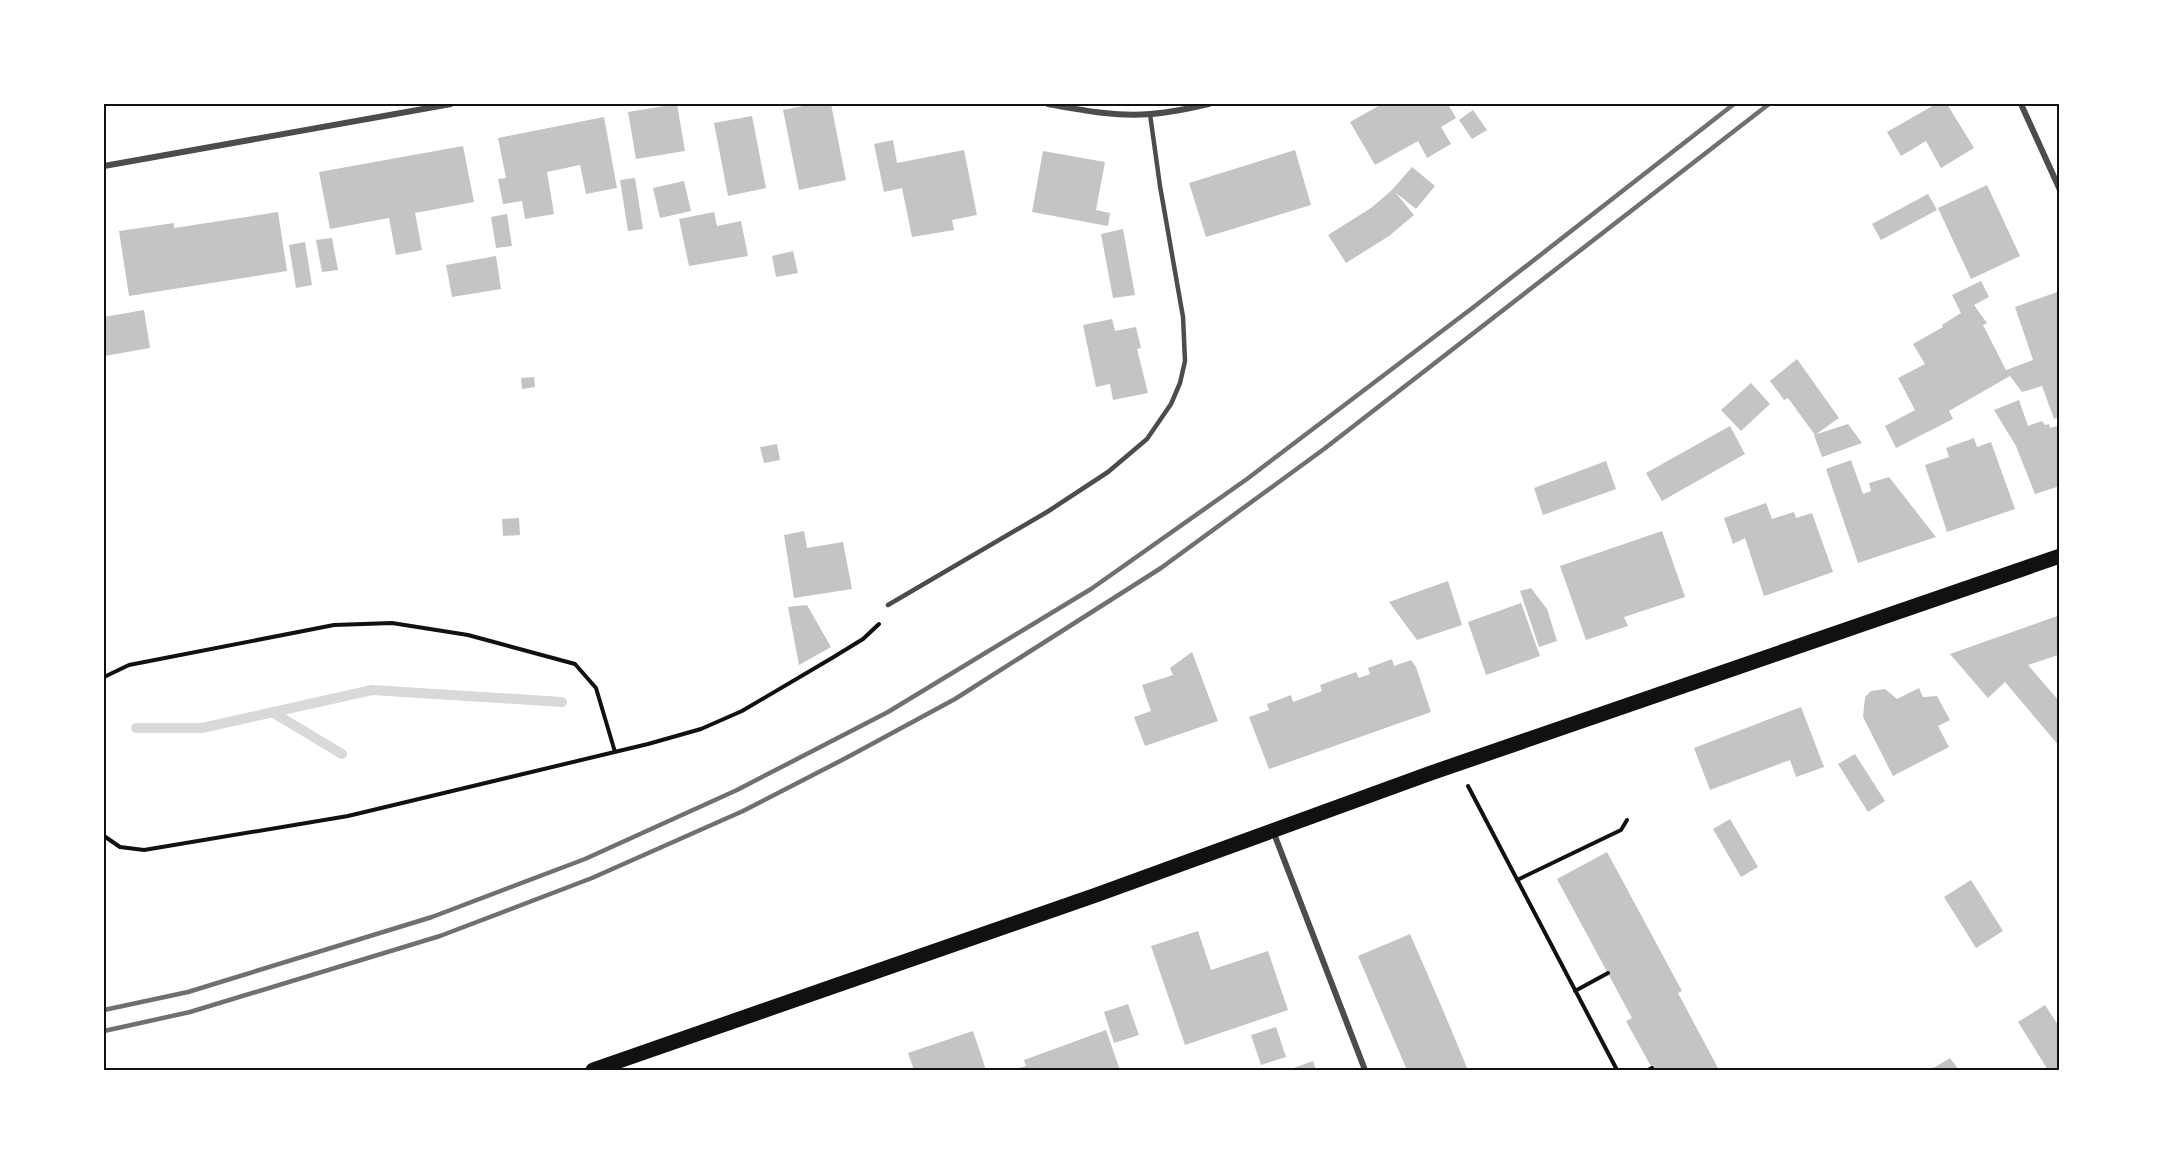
<svg xmlns="http://www.w3.org/2000/svg" width="2163" height="1174" viewBox="0 0 2163 1174" font-family="Arial,sans-serif">
  <style>
    .lines { fill: none; stroke-linecap: round; stroke-linejoin: round }
    .stream { stroke: #d9d9d9; stroke-width: 10 }
    .building { fill: #c4c4c4 }
    .path { stroke: #111; stroke-width: 4 }
    .service { stroke: #4c4c4c; stroke-width: 4.5 }
    .minor { stroke: #4c4c4c; stroke-width: 6 }
    .primary { stroke: #111; stroke-width: 15 }
    .rail { stroke: #707070; stroke-width: 4.5 }
    .neatline { fill: none; stroke: #111; stroke-width: 2 }
  </style>
  <rect width="100%" height="100%" fill="#fff"/>
  <g class="lines">
    <path class="stream" d="M272,712L342,754
      M136,728H202L372,690L562,702"/>
  </g>
  <path class="building" d="M677,104L685,151L636,159L628,112Z
    M813,104H831L846,180L799,190L783,110Z
    M1382,104H1448L1456,118L1441,127L1451,144L1427,158L1418,141L1375,165L1350,122Z
    M1936,104H1947L1974,148L1941,168L1926,141L1901,156L1887,132Z
    M1473,110L1487,130L1472,139L1459,120Z
    M752,116L766,188L728,196L714,123Z
    M604,117L617,188L586,194L580,165L547,172L554,214L525,219L522,201L503,204L498,179L506,178L498,138Z
    M893,140L897,163L964,150L977,215L952,220L954,230L912,237L902,188L884,192L874,144Z
    M463,146L474,202L415,213L422,250L396,255L389,218L330,229L319,172Z
    M1295,150L1311,205L1206,237L1189,183Z
    M1043,151L1105,162L1096,210L1110,213L1108,226L1032,212Z
    M1412,167L1435,186L1416,209L1395,192L1414,215L1389,236L1346,263L1328,235L1371,208L1392,190Z
    M635,178L643,229L628,231L620,180Z
    M684,181L691,211L660,218L653,188Z
    M1987,185L2020,256L1971,279L1938,208Z
    M1928,194L1937,210L1881,240L1872,224Z
    M278,212L287,271L129,296L119,231L174,223V228Z
    M714,212L717,226L741,221L748,256L689,266L679,219Z
    M507,214L512,246L496,248L491,217Z
    M1123,229L1135,295L1113,298L1101,234Z
    M332,238L338,270L322,272L316,240Z
    M305,242L312,285L296,288L289,245Z
    M793,251L798,273L776,277L772,256Z
    M496,256L501,289L452,297L446,265Z
    M1981,281L1989,297L1974,305L1987,323L1983,325L2006,370L2033,360L2015,307L2060,291V417L2054,419L2042,386L2022,392L2010,376L1949,411L1953,419L1896,448L1885,426L1915,410L1898,378L1925,364L1913,344L1943,327L1942,325L1961,313L1952,295Z
    M144,310L150,348L104,356V317Z
    M1112,319L1115,331L1136,327L1141,348L1137,349L1148,393L1113,400L1110,384L1096,387L1083,325Z
    M1797,359L1839,418L1815,435L1788,398L1784,400L1770,381Z
    M534,377L535,387L522,389L521,378Z
    M1751,383L1770,404L1741,431L1721,410Z
    M2019,400L2028,426L2042,421L2045,425L2049,424L2050,428L2057,426L2060,430V486L2035,494L2016,446L1994,410Z
    M1848,424L1862,443L1822,457L1814,435Z
    M1730,426L1745,454L1662,501L1646,473Z
    M1974,438L1977,447L1991,442L2015,509L1947,532L1925,465L1949,457L1946,448Z
    M777,444L780,460L764,463L760,447Z
    M1851,460L1863,494L1871,491L1869,483L1889,477L1936,537L1858,563L1826,469Z
    M1606,461L1616,489L1543,515L1534,488Z
    M1766,503L1772,519L1794,512L1796,518L1812,513L1833,572L1764,596L1745,538L1733,544L1724,518Z
    M519,518L520,535L503,536L502,519Z
    M804,531L807,548L843,542L852,589L794,598L784,535Z
    M1662,531L1685,597L1624,617L1628,626L1586,640L1560,566Z
    M1448,581L1462,625L1417,640L1389,602Z
    M1531,588L1547,609L1557,641L1539,647L1520,591Z
    M1521,603L1540,656L1486,675L1468,622Z
    M807,605L831,647L799,665L788,607Z
    M2060,615V659L2058,655L2028,665L2060,702V747L2005,682L1988,698L1950,654Z
    M1192,652L1218,721L1145,746L1134,717L1151,711L1142,685L1173,675L1170,668Z
    M1392,659L1394,666L1411,660L1416,667L1431,712L1269,769L1249,717L1269,710L1267,704L1291,695L1293,702L1304,698L1322,691L1320,685L1356,672L1359,678L1370,674L1368,668Z
    M1919,688L1923,697L1937,696L1950,720L1938,726L1949,747L1893,776L1863,717L1865,697L1871,691L1885,689L1897,699Z
    M1801,707L1824,767L1796,777L1790,760L1710,790L1694,748Z
    M1855,754L1885,801L1868,812L1838,764Z
    M1730,819L1758,867L1741,877L1713,829Z
    M1607,852L1682,991L1678,993L1719,1070H1653L1626,1021L1632,1018L1557,879Z
    M1971,880L2003,931L1976,948L1944,897Z
    M1198,931L1211,970L1268,951L1288,1010L1185,1045L1151,946Z
    M1410,934L1440,1003L1468,1070H1407L1388,1026L1358,956Z
    M1128,1004L1139,1035L1114,1043L1104,1012Z
    M2045,1005L2060,1028V1070H2048L2018,1022Z
    M1276,1027L1286,1057L1261,1065L1251,1035Z
    M1106,1030L1120,1070H1012L1026,1066L1024,1060Z
    M973,1031L986,1070H914L908,1053Z
    M1950,1058L1959,1070H1930Z
    M1313,1061L1316,1070H1288Z"/>
  <g class="lines">
    <path class="path" d="M104,677L129,665L334,625L392,623L468,635L575,664L596,688L615,752
      M1468,786L1617,1070
      M104,836L120,847L144,850L348,816L648,744L701,729L742,711L832,658L863,639L879,624
      M1517,880L1621,830L1627,820
      M1575,991L1608,973
      M1648,1070L1652,1068"/>
    <path class="service" d="M888,605L1047,512L1108,472L1147,439L1171,404L1180,383L1185,361L1183,317L1160,186L1150,114"/>
    <path class="minor" d="M1048,104C1081,110 1116,117 1150,114C1170,113 1190,108 1209,104
      M2021,104L2060,190
      M104,166L451,104
      M1273,831L1365,1070"/>
    <path class="primary" d="M593,1070L1096,895L1431,773L2060,556"/>
    <path class="rail" d="M104,1010L188,992L432,917L585,859L737,790L888,712L1091,589L1247,479L1475,306L1734,104
      M104,1031L190,1012L440,936L592,878L743,811L846,758L955,699L1161,568L1324,449L1769,104"/>
  </g>
  <rect width="2163" height="1174" fill="none" stroke="#ffffff" stroke-width="210"/>
  <rect x="105" y="105" width="1953" height="964" class="neatline"/>
</svg>
